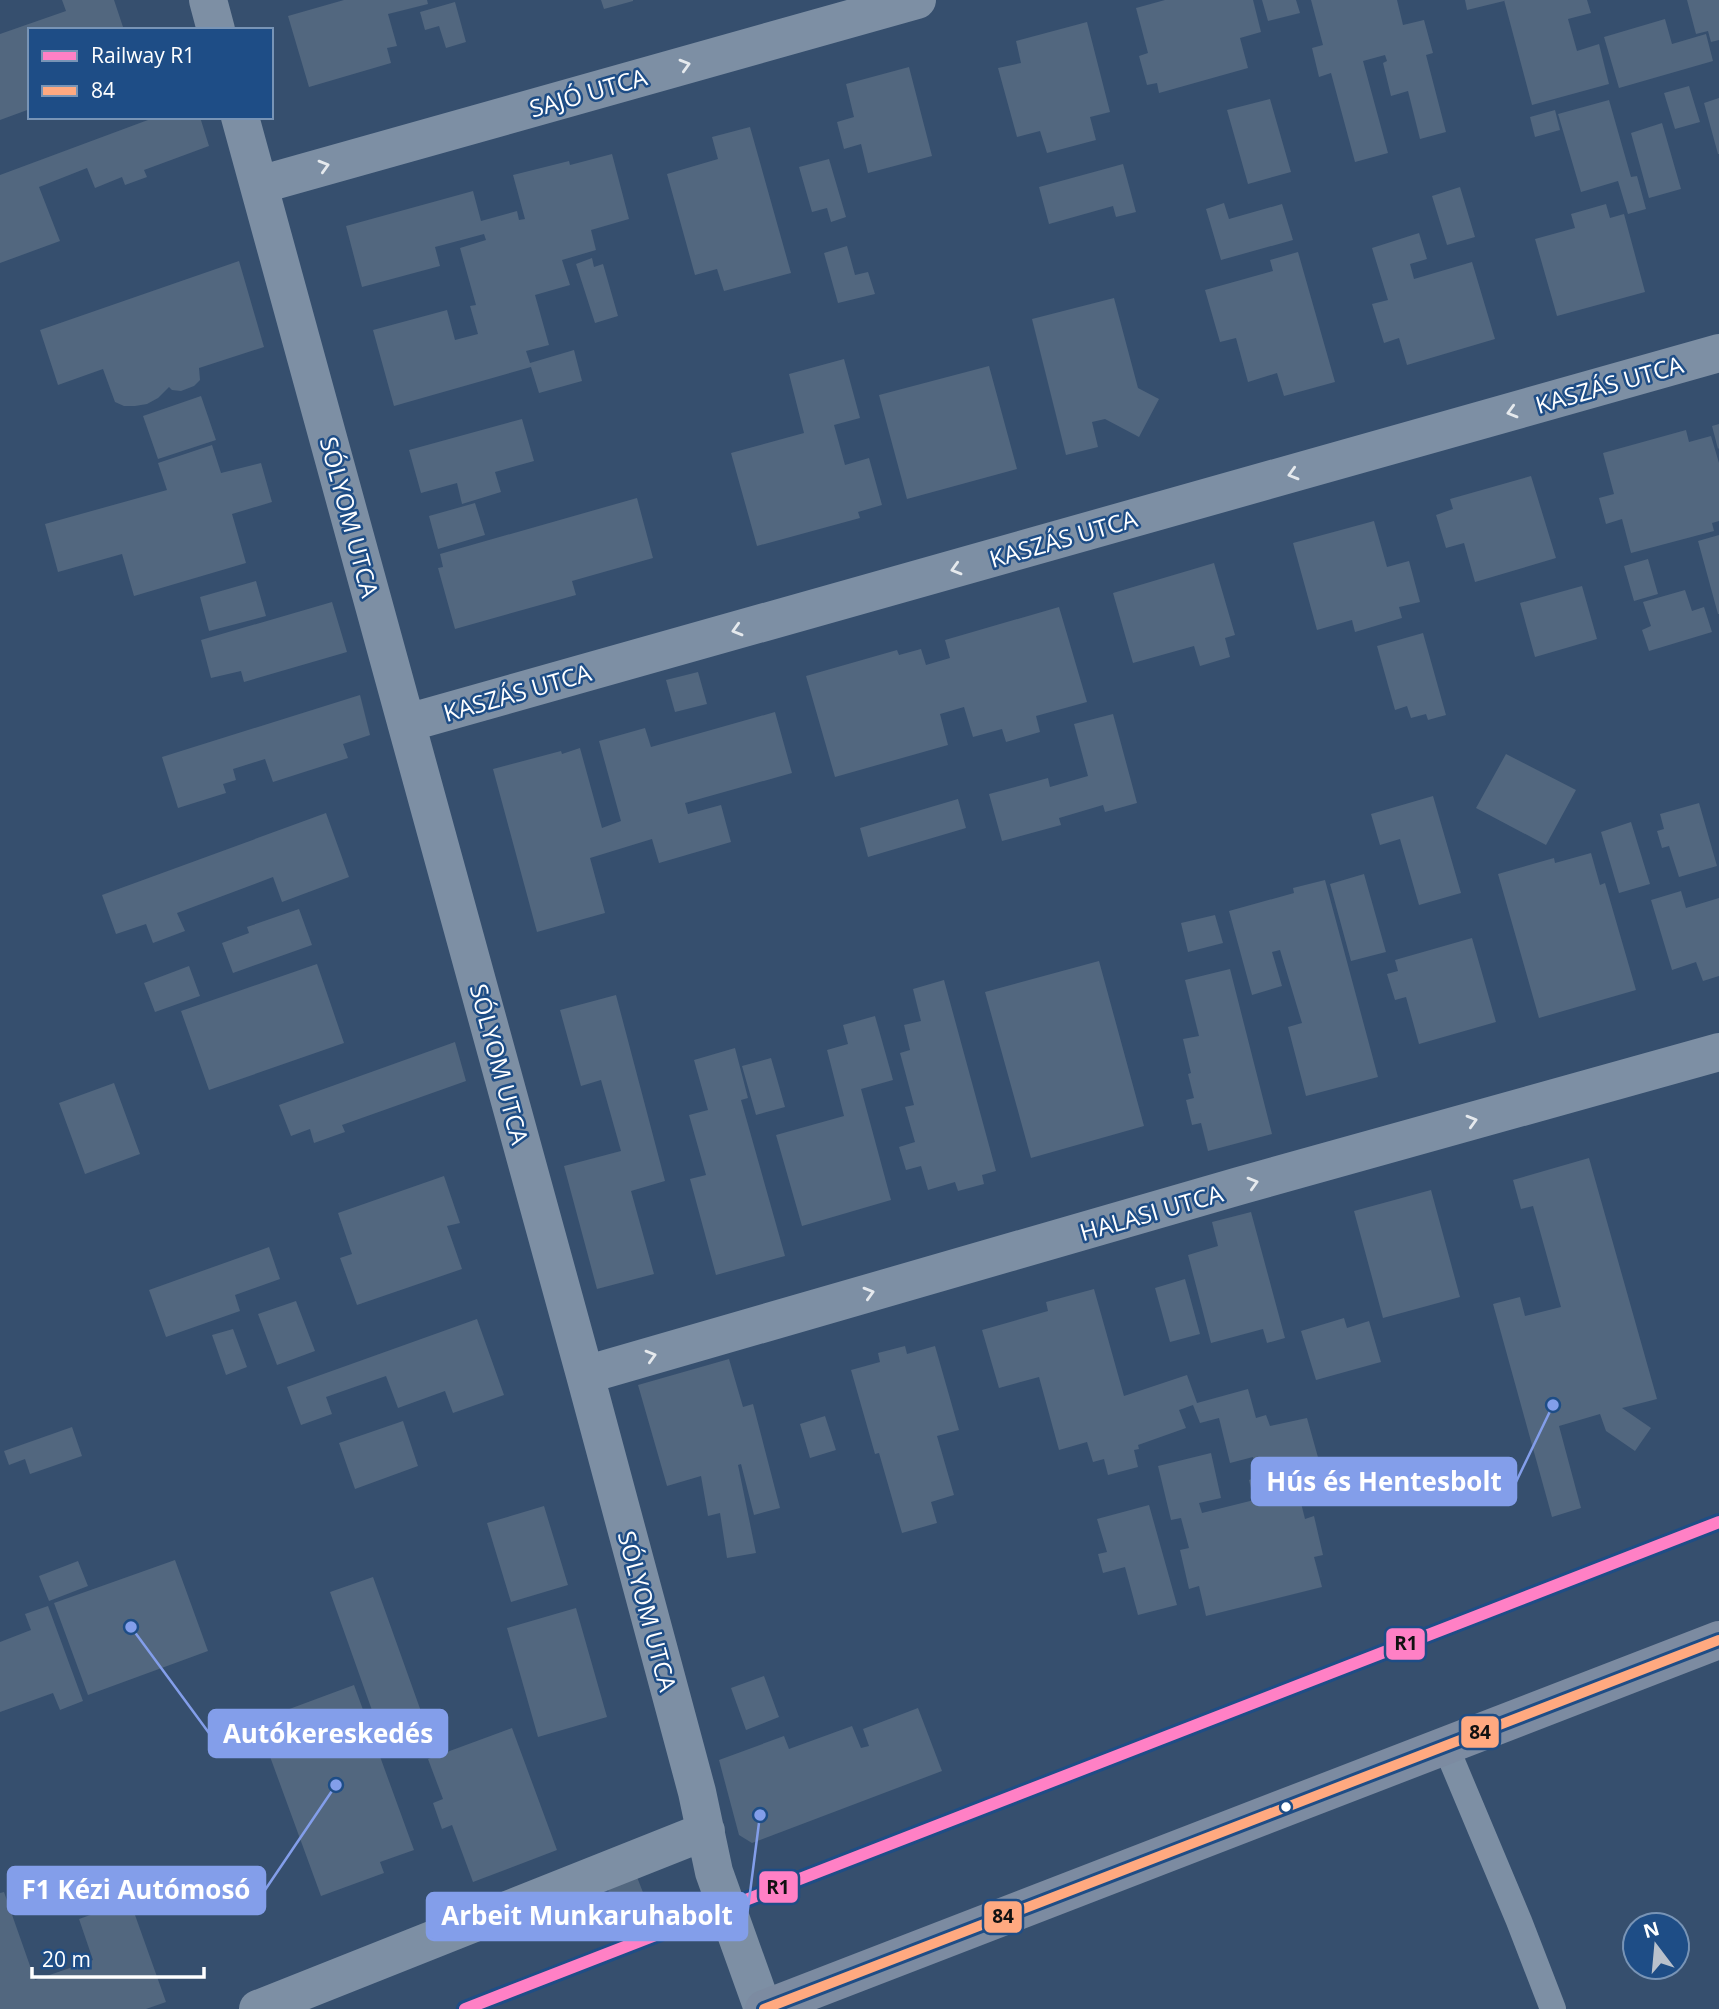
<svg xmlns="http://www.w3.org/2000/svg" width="1719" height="2009" viewBox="0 0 1719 2009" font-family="'Open Sans',sans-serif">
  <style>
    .building { fill: #52677f }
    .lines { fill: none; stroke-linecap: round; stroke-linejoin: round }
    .service { stroke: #7d8fa4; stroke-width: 26 }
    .minor { stroke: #7d8fa4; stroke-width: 38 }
    .primary { stroke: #7c8ba1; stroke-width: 38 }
    .bus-1-casing { stroke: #1e4d86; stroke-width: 16 }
    .bus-1 { stroke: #ffa980; stroke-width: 10 }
    .rail-1-casing { stroke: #1e4d86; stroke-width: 18 }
    .rail-1 { stroke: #ff80c5; stroke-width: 12 }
    .oneway { stroke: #e5e9ed }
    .bus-dot { fill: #fff; stroke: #1e4d86; stroke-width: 2.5 }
    .labels { text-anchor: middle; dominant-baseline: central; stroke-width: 5; stroke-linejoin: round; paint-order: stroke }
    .street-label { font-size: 24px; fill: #fff; stroke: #1e4d86 }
    .leader { fill: none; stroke: #839eea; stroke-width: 2.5 }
    .callout-dot { fill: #839eea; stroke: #1e4d86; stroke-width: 2.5 }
    .callout { fill: #839eea; stroke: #839eea; stroke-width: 2.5 }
    .callout-label { font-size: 26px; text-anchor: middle; font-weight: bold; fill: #fff }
    .line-badge { stroke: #1e4d86; stroke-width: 2.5 }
    .pale-badge-label { font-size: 19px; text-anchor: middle; font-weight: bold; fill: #111 }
  </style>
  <rect width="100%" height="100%" fill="#364f6e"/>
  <path class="building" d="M62,0H114L124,30H30V109L0,120V34L66,11Z
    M344,0H427L428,4L388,14L397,46L387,48L391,63L309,87L288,16Z
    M601,0H633V1L604,9Z
    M1165,0H1253L1261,32L1240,38L1248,68L1159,93L1157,83L1147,85L1139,56L1148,53L1136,8Z
    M1262,0H1296L1300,13L1268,21Z
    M1311,0H1397L1403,25L1424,20L1433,53L1426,55L1446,132L1420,139L1408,91L1391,96L1383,63L1387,61L1385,55L1363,61L1388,153L1355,162L1331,73L1319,77L1312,48L1323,45Z
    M1465,0H1504V1L1467,10Z
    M1504,0H1587L1591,13L1568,19L1577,51L1599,44L1609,84L1532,105Z
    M1687,0H1719V40L1711,42L1708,31L1696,34Z
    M455,2L466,42L446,48L439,26L425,30L420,12Z
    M1665,19L1672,44L1706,34L1713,61L1619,88L1604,37Z
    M1087,22L1110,112L1090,117L1096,140L1047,153L1040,131L1017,137L998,68L1021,63L1016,41Z
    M909,67L932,156L868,173L861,144L844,149L837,122L854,117L846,84Z
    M1689,86L1700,122L1675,129L1664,93Z
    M1719,98V154H1718L1704,103Z
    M1270,99L1291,172L1248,184L1227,110Z
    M1609,100L1631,177L1637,176L1646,209L1628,214L1618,181L1581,192L1558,114Z
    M1555,110L1560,130L1535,137L1530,117Z
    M156,117H200L209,146L144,170L147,177L125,185L122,177L95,188L87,168L39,187L60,241L0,263V175Z
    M1662,123L1681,189L1649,198L1631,133Z
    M750,127L791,273L724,291L717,269L695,275L667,174L718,159L712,137Z
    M612,154L629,219L591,230L596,250L562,260L570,285L535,295L549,345L526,351L530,363L574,350L582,381L539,393L531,367L394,406L373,330L447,310L455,340L478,334L470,306L476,305L460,248L486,240L484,234L435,247L440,266L362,287L346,226L473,191L481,221L517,211L519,220L525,219L513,175L569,161L570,165Z
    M829,159L846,217L831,222L827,208L812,212L799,167Z
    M1123,164L1136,212L1116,217L1113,206L1049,224L1039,187Z
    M1460,187L1475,237L1447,245L1432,196Z
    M1224,203L1229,219L1282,204L1293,240L1221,260L1206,209Z
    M1606,204L1610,218L1624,214L1645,292L1557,316L1535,239L1575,228L1571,214Z
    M1419,233L1427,259L1410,264L1414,279L1472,262L1495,339L1407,365L1399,338L1384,343L1372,304L1388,300L1372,248Z
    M847,246L855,275L868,272L875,294L838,303L824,253Z
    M1298,252L1335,382L1284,396L1277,373L1248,382L1236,338L1220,342L1205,290L1273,271L1270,260Z
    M592,258L594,267L603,264L618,316L595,323L576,264Z
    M239,261L264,347L199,368L200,380L194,386L181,391L172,390L169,387L158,398L147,404L135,406H124L115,402L103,369L58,385L40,330Z
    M1114,298L1138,388L1159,399L1139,437L1105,419L1092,422L1098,447L1066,455L1032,319Z
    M844,359L860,418L834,425L845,465L869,458L882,505L858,512L860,518L757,546L731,453L804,433L789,374Z
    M989,366L1017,469L907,499L879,395Z
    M201,396L216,440L158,459L143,416Z
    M522,419L534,461L495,472L501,492L462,504L457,483L421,493L409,450Z
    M1719,424V448L1718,449L1712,426Z
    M1686,430L1689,442L1711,436L1719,463V521L1712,523L1714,531L1631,553L1622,519L1606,524L1599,498L1614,494L1603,453Z
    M212,445L221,473L261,463L272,502L232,514L246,563L134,596L122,554L58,572L45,524L167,490L158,463Z
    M1531,476L1556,558L1475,582L1464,543L1446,548L1436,515L1453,509L1450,499Z
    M637,498L653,558L572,581L576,595L455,629L438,568L443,567L440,554Z
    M475,503L485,535L438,549L429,516Z
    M1374,521L1387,567L1409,561L1420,602L1399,607L1402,618L1355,632L1352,620L1317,630L1293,543Z
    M1719,535V614H1718L1698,541Z
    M1648,559L1658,594L1634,601L1624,566Z
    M1214,563L1235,635L1225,638L1230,657L1200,666L1194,646L1133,663L1113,593Z
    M256,581L266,616L209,631L200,597Z
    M1582,586L1597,639L1535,657L1520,603Z
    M1685,590L1692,611L1704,607L1712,632L1649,651L1642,630L1651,626L1643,602Z
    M332,602L347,652L244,682L241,671L211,678L201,640Z
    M1059,607L1087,702L1036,716L1040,732L1006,742L1002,729L973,737L964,707L940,714L948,745L835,777L806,676L897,650L899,655L921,649L926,665L950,658L945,640Z
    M1423,633L1446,715L1428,720L1426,714L1411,718L1407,706L1395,710L1377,646Z
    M698,672L707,704L675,712L666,680Z
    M360,695L370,735L343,744L348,758L273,782L265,759L233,769L236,780L223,784L226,793L178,808L162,757Z
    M775,712L792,773L685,803L688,814L721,805L731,842L659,863L652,839L590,858L605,913L537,932L493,769L561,751L562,754L580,748L602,828L621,821L599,741L645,728L651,747Z
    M1113,714L1137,803L1105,812L1103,805L1059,818L1061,825L1002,841L989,794L1048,778L1050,787L1088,776L1074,724Z
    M1506,754L1576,790L1546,845L1476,808Z
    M1433,796L1461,893L1419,905L1400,839L1380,845L1371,814Z
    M958,799L966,828L868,857L860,828Z
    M1699,803L1717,866L1679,877L1669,846L1662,848L1657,831L1664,829L1660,814Z
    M326,813L349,877L282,902L273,877L177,913L185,931L153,943L146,924L116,934L102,895Z
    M1631,822L1650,884L1619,893L1601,832Z
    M1591,853L1600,885L1605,883L1636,990L1539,1018L1498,874L1554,858L1555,863Z
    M1364,874L1386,952L1351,961L1330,884Z
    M1325,880L1378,1077L1306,1096L1288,1027L1302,1023L1280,950L1272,952L1282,986L1252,995L1229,911L1294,893L1293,888Z
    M1681,891L1686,908L1719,898V976L1703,981L1696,962L1672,970L1651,900Z
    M299,909L312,945L233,973L222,943L249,933L247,927Z
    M1215,915L1223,943L1188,952L1181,923Z
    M1472,938L1496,1022L1419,1044L1406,997L1395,1000L1387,974L1398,971L1395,960Z
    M1099,961L1144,1126L1031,1158L985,992Z
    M317,964L344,1043L209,1090L181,1011Z
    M189,966L200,996L155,1012L144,983Z
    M1230,969L1272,1134L1208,1151L1201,1123L1192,1125L1186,1100L1194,1098L1188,1074L1191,1073L1183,1039L1199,1036L1185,980Z
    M944,980L996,1171L982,1175L984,1184L958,1191L955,1182L928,1190L921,1166L906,1170L899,1147L915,1142L905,1107L914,1105L900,1053L910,1050L904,1025L921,1021L913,989Z
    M616,995L665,1181L631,1191L654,1274L597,1289L564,1166L621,1151L601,1080L581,1086L560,1010Z
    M875,1016L893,1080L861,1089L891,1200L802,1226L776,1135L844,1116L827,1050L848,1044L843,1025Z
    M455,1042L466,1081L342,1125L345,1132L314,1143L310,1129L291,1136L279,1105Z
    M735,1048L748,1098L741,1100L785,1256L716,1275L690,1179L706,1175L689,1115L708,1110L694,1060Z
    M771,1058L785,1107L756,1115L742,1066Z
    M114,1083L140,1154L85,1174L59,1103Z
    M1589,1158L1657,1399L1622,1408L1651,1428L1635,1451L1606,1431L1600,1414L1559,1426L1581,1508L1552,1517L1493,1304L1520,1297L1525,1316L1561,1307L1533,1206L1521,1209L1513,1180Z
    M444,1176L460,1223L447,1226L462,1269L357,1305L340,1258L352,1254L338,1213Z
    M1431,1190L1460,1297L1383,1318L1354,1211Z
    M1251,1212L1285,1338L1267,1343L1263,1329L1211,1343L1188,1255L1218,1246L1212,1222Z
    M269,1247L280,1279L235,1295L240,1311L166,1337L149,1290Z
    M1185,1279L1200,1334L1170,1342L1155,1288Z
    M1094,1289L1124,1396L1187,1375L1197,1403L1248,1389L1256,1418L1266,1415L1270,1426L1307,1418L1321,1468L1294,1475L1305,1519L1314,1516L1323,1555L1314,1557L1322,1587L1206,1616L1199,1586L1189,1589L1180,1550L1189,1548L1181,1518L1171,1520L1158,1466L1211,1453L1221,1498L1199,1503L1202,1513L1254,1500L1249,1480L1258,1477L1253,1457L1230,1463L1219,1418L1200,1423L1193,1405L1179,1410L1186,1428L1138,1445L1139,1449L1134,1450L1138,1467L1108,1475L1104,1459L1093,1462L1087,1442L1059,1450L1039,1377L999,1388L982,1330L1048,1311L1046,1302Z
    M296,1301L315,1351L277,1365L258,1314Z
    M1344,1318L1347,1328L1369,1321L1381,1362L1316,1380L1301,1331Z
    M477,1319L504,1395L453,1413L445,1391L398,1408L386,1376L326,1397L332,1414L301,1425L287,1387Z
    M233,1329L247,1367L226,1375L212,1335Z
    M905,1346L907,1354L935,1346L959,1430L937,1436L954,1495L931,1502L937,1523L902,1533L879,1453L875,1454L851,1370L880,1362L878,1353Z
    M729,1359L743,1407L753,1404L780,1508L754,1515L741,1464L738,1465L756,1553L727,1558L720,1513L708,1516L701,1476L667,1486L638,1385Z
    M825,1416L836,1450L810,1458L800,1424Z
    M403,1421L418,1466L355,1489L339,1443Z
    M72,1427L82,1456L30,1474L25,1459L9,1465L4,1451Z
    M1149,1505L1177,1605L1138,1615L1125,1567L1103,1573L1098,1554L1107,1552L1097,1519Z
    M544,1506L568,1585L511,1602L487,1523Z
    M175,1560L208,1651L88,1695L54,1603Z
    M78,1561L88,1586L49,1601L39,1576Z
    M373,1577L428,1731L385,1747L330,1592Z
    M48,1606L83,1701L60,1710L53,1693L0,1712V1642L31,1630L25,1614Z
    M576,1608L607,1717L538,1737L507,1628Z
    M764,1676L779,1717L746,1730L731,1688Z
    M354,1685L414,1850L380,1862L384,1873L321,1896L257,1721Z
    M918,1708L942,1771L752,1843L739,1835L719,1760L784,1736L789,1749L852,1726L861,1748L869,1746L863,1729Z
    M512,1728L557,1850L473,1882L452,1825L442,1829L433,1803L443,1799L428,1759Z
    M637,1877L644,1895L615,1907L608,1890Z
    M4,1892L35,1980L93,1960L79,1919L130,1901L166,2002L146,2009H0V1893Z"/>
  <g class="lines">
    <path class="service" d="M1446,1747L1519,1921L1553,2009"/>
    <path class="minor" d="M208,0L216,30
      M240,117L585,1375L697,1792L714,1872L763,2009
      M259,185L917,0
      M407,723L1719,353
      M585,1375L1239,1186L1719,1052
      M258,2009L706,1831"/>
    <path class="primary" d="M764,2009L1719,1640"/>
    <g class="bus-1-casing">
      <path id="bus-1" d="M764,2009L1719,1640"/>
    </g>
    <use href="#bus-1" class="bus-1"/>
    <g class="rail-1-casing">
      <path id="rail-1" d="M465,2009L1719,1522"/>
    </g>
    <use href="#rail-1" class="rail-1"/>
  </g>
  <defs><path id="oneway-chevron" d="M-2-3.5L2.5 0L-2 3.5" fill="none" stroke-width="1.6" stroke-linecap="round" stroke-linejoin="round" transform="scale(1.75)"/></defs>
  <g class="oneway">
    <use href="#oneway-chevron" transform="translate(685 65) rotate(-16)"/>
    <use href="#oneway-chevron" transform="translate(324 166) rotate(-16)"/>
    <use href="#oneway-chevron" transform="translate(1512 412) rotate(164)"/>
    <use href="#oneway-chevron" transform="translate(1293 474) rotate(164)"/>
    <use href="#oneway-chevron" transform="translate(956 569) rotate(164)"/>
    <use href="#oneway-chevron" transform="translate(737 630) rotate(164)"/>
    <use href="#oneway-chevron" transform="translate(1472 1121) rotate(-16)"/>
    <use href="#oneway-chevron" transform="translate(1253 1183) rotate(-16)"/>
    <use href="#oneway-chevron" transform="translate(869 1293) rotate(-16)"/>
    <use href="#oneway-chevron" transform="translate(651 1356) rotate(-16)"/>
  </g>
  <circle class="bus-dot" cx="1286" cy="1807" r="6"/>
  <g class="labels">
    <g class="street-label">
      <text transform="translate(588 92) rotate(-16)">SAJÓ UTCA</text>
      <text transform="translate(1609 384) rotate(-16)">KASZÁS UTCA</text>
      <text transform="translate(350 517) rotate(75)">SÓLYOM UTCA</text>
      <text transform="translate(1063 538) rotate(-16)">KASZÁS UTCA</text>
      <text transform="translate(517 692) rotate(-16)">KASZÁS UTCA</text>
      <text transform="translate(500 1064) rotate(75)">SÓLYOM UTCA</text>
      <text transform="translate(1151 1212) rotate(-16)">HALASI UTCA</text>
      <text transform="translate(648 1611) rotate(75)">SÓLYOM UTCA</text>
    </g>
  </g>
  <path class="leader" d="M1553 1405L1516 1482M131 1627L209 1733M336 1785L265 1890M760 1815L747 1916"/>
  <g class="callout-dot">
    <circle cx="1553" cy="1405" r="7"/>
    <circle cx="131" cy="1627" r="7"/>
    <circle cx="336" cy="1785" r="7"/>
    <circle cx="760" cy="1815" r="7"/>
  </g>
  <g class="callout">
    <rect x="1252" y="1458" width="264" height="47" rx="7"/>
    <rect x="209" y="1710" width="238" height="47" rx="7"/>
    <rect x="8" y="1867" width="257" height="47" rx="7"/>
    <rect x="427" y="1893" width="320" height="47" rx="7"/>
  </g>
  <g class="callout-label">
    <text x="1384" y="1491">Hús és Hentesbolt</text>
    <text x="328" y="1743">Autókereskedés</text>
    <text x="136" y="1899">F1 Kézi Autómosó</text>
    <text x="587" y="1925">Arbeit Munkaruhabolt</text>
  </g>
  <g class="line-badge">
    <rect x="1385" y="1627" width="41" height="34" rx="7" fill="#ff80c5"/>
    <rect x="1460" y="1715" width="40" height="34" rx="7" fill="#ffa980"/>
    <rect x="758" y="1870" width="41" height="34" rx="7" fill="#ff80c5"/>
    <rect x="983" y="1900" width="40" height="34" rx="7" fill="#ffa980"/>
  </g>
  <g class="pale-badge-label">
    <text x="1406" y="1650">R1</text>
    <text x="1480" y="1739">84</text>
    <text x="778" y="1894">R1</text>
    <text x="1003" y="1923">84</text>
  </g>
  <rect x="28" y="28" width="245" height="91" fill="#1e4d86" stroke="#7894b6" stroke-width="2"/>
  <rect x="42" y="51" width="35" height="10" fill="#ff80c5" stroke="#7894b6" stroke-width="2"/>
  <text x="91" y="63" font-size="21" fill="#ffffff">Railway R1</text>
  <rect x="42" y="86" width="35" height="10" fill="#ffa980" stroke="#7894b6" stroke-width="2"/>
  <text x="91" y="98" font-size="21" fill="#ffffff">84</text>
  <g transform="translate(1656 1946) rotate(344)"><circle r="33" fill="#1e4d86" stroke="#7894b6" stroke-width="2"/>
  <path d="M0-5L12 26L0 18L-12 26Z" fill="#b9c1cc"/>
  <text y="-10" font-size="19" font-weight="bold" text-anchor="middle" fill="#ffffff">N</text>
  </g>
  <path d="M32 1967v10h172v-10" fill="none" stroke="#ffffff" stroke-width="3.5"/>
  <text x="42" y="1967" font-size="21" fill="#ffffff" stroke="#1e4d86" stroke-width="5" paint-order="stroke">20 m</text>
</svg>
